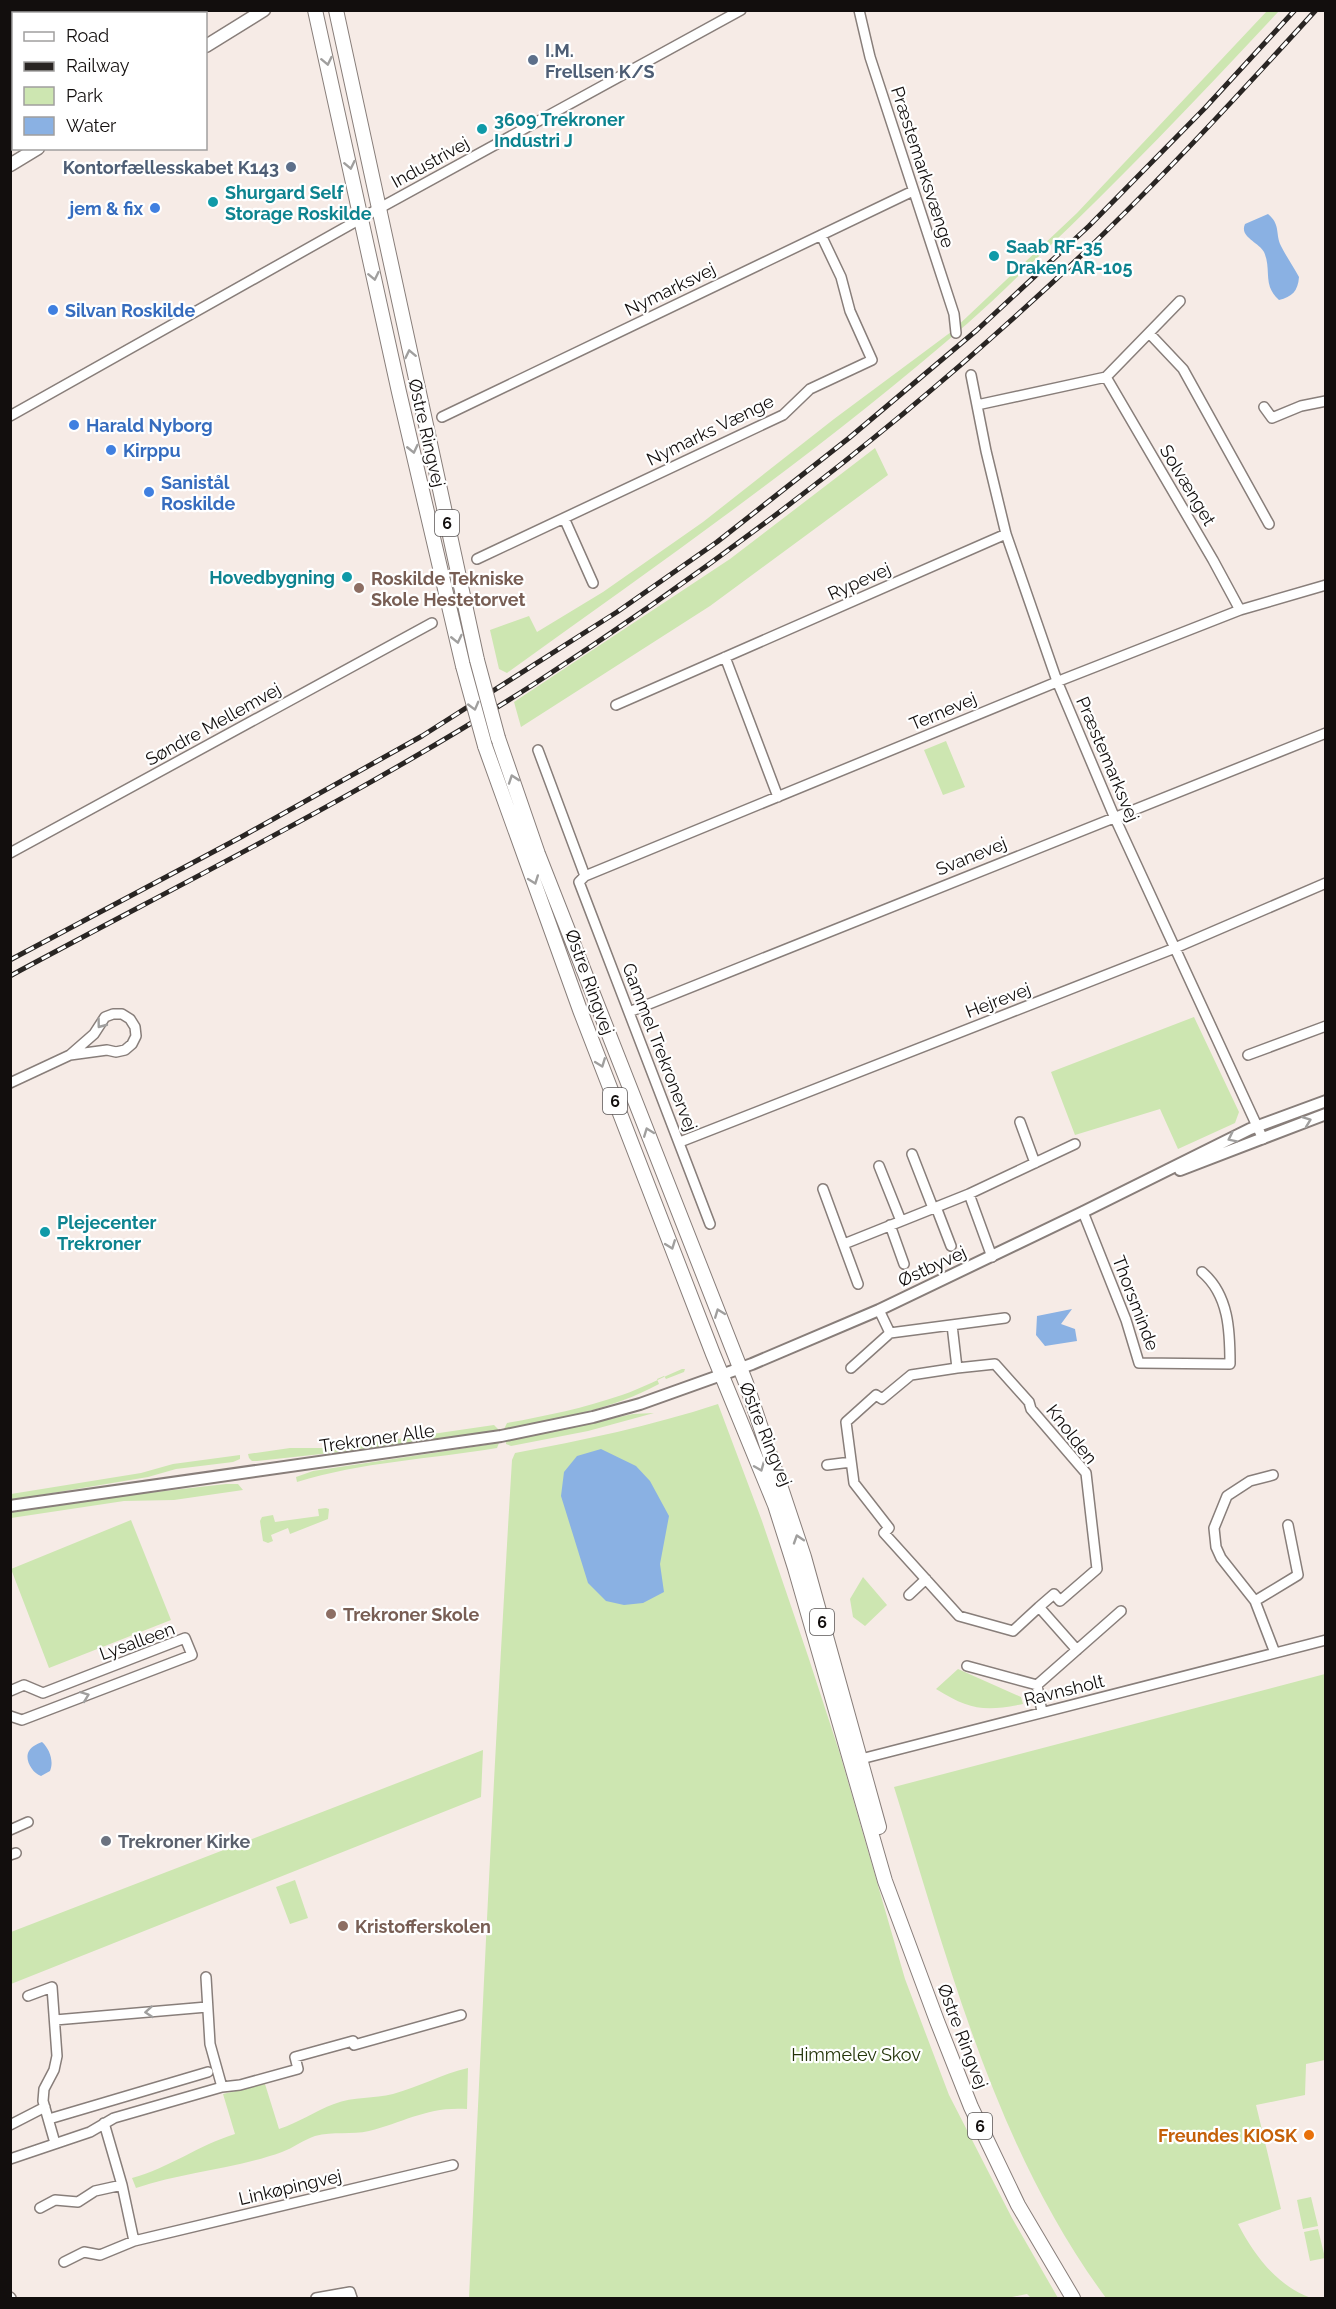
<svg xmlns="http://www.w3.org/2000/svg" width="1336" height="2309" viewBox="0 0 1336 2309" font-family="Raleway,sans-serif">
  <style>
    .green { fill: #cde6b1 }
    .water { fill: #8ab1e3 }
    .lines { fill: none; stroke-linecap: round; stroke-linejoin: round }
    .minor-casing { stroke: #887e7a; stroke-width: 12 }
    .tertiary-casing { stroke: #887e7a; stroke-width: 14 }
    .secondary-casing { stroke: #887e7a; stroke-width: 15 }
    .primary-casing { stroke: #887e7a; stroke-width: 16 }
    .minor { stroke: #fff; stroke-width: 9 }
    .tertiary { stroke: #fff; stroke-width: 10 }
    .secondary { stroke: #fff; stroke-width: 12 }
    .primary { stroke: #fff; stroke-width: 14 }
    .rail-casing { stroke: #292523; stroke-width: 5 }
    .rail { stroke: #fff; stroke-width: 3; stroke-dasharray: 9; stroke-linecap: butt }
    .primary-bridge-casing { stroke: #887e7a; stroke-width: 16; stroke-linecap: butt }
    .primary-bridge { stroke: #fff; stroke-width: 14 }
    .oneway { stroke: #a09f9e }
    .service-dot { fill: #5c6f8a; stroke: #fff; stroke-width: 2 }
    .culture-dot { fill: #0f9aa8; stroke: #fff; stroke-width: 2 }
    .shop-dot { fill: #3f7fe0; stroke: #fff; stroke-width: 2 }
    .education-dot { fill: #8d6e63; stroke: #fff; stroke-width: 2 }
    .worship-dot { fill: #6b7280; stroke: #fff; stroke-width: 2 }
    .food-dot { fill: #e8710a; stroke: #fff; stroke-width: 2 }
    .labels { text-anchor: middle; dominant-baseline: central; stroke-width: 4.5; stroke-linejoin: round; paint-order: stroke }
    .shield { fill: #fff; stroke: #595656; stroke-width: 1.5 }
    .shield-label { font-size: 16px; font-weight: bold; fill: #120e0d }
    .service-label { font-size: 18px; font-weight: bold; fill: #4e5e75; stroke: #fff; text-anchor: start }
    .culture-label { font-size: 18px; font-weight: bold; fill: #0d838f; stroke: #fff; text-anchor: start }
    .street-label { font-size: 18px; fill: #120e0d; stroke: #fff }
    .shop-label { font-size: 18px; font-weight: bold; fill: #366cbe; stroke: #fff; text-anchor: start }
    .education-label { font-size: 18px; font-weight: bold; fill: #785e54; stroke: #fff; text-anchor: start }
    .worship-label { font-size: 18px; font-weight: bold; fill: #5b616d; stroke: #fff; text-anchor: start }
    .park-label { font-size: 18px; fill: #233308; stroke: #fff }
    .food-label { font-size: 18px; font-weight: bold; fill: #c56008; stroke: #fff; text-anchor: end }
  </style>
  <rect width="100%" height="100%" fill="#f6ebe6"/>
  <path class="green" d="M1267,11H1279C1200,96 1120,180 1035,260C1013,281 991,303 968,323C822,450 664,560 507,673L499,669L490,630L529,616L537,632L603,592L703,522L834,419L951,332L1077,213Z
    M875,448L888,475L710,606L521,727L514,702L730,559Z
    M946,741L965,787L943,795L924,750Z
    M1194,1017L1239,1112L1235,1123L1178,1149L1160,1109L1075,1135L1051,1072Z
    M682,1369H685L684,1372L666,1379L664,1376L657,1379L659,1384C611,1410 557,1419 504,1429L507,1423C546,1416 584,1408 622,1395C643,1388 662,1377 682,1369Z
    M718,1404L762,1521L808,1656L840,1754L905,1979L949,2095L1012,2218L1058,2298H1031L1027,2294L1007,2298H469C482,2019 495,1739 512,1460L515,1453C584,1440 651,1426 718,1404Z
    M654,1413L588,1431L511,1446L506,1444V1441L633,1414Z
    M494,1425L499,1430L358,1450L257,1461H252L249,1458L248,1454L290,1448H322L391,1440Z
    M499,1443L497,1448C431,1459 361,1462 297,1482L296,1477L313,1471Z
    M240,1455V1459L233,1462L176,1469L148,1477L11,1500V1494L141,1473L173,1464Z
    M226,1484H238L243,1490L174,1500L124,1501L11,1518V1512L111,1497Z
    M326,1508L329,1509L328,1519L290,1534L288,1528L271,1535L273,1541L268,1543L263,1541L260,1521L262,1517L273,1515L275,1522L319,1516L318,1509Z
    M131,1520L171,1620L49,1668L11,1569Z
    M863,1577L887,1605L865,1626L853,1617L850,1599Z
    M958,1669L1021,1697L1023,1704C984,1712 970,1710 936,1689Z
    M1325,1674V2060L1306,2064L1305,2095L1256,2105L1281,2209L1238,2224C1254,2255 1277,2286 1311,2298H1106C995,2148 949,1963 894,1787Z
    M483,1750L481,1797L11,1984V1932Z
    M295,1880L308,1918L290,1924L276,1887Z
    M468,2068L467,2109C429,2106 404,2122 369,2131C352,2135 333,2131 315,2136C303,2140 293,2148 282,2152C235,2169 183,2172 136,2188L132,2178C169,2168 199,2145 235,2134L223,2094L265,2084L279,2129C298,2123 315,2111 334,2104C354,2096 374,2099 393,2094C419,2087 442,2074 468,2068Z
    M1311,2197L1318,2226L1303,2229L1297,2200Z
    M1318,2229L1325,2258L1310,2261L1304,2232Z"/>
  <path class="water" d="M1268,214C1281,225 1275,234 1281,246C1286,256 1293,266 1299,277C1298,291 1292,297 1279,300C1262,285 1272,270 1264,252C1259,242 1239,237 1245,224Z
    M1072,1309L1061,1324L1075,1329L1077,1341L1045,1346L1036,1335L1037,1316Z
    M601,1449L636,1466L650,1481L669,1516L660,1564L664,1592L643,1603L624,1605L606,1601L588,1583L561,1496L564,1472L577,1456Z
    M42,1742C50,1749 54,1762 50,1771L41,1776C32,1773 24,1759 29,1751C32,1746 37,1744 42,1742Z"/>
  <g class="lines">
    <g class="minor-casing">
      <path id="minor" d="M859,10L870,57L954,314L956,333
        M1149,333L1183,369L1269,524
        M971,375L986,451L1006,534L1057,681L1114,816L1263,1139
        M1106,377L1213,560L1240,610
        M977,405L1106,377L1180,301
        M1264,407L1272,418L1301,406L1326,401
        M10,416L378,209L741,10
        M442,417L913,191
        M564,518L593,583
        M477,559L783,415L810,389L872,360L850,311L841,277L821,235
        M725,657L778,797
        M616,705L1006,534
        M538,750L585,876
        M10,853L432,623
        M629,1012L1326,733
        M1248,1055L1326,1026
        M10,1083L70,1055L94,1034L105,1017L113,1014H122L130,1019L135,1027L136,1036L132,1044L125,1050L116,1052L107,1050L70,1055
        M1020,1122L1035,1163
        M680,1142L1175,948L1326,883
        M912,1154L933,1208
        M879,1166L901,1221
        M823,1189L858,1284
        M969,1194L992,1257
        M936,1207L951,1246
        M1083,1212L1126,1320L1139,1363L1230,1364C1230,1331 1229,1295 1202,1272
        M710,1224L579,882L585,876L1064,679L1240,610L1326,585
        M890,1225L904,1264
        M844,1244L969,1194L1075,1144
        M879,1310L890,1333
        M952,1325L957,1368
        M851,1368L890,1333L1005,1318
        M827,1465L851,1462
        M1273,1475L1250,1481L1227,1496L1214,1528L1216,1547L1221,1558L1255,1601L1275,1653
        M909,1595L926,1579
        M1255,1601L1298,1575L1288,1525
        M1039,1607L1013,1631L959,1616L884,1533L889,1528L854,1483L846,1422L876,1395L882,1399L911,1375L957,1368L995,1364L1029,1402L1031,1409L1086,1473L1097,1569L1060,1601L1054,1594L1039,1607L1077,1650
        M967,1666L1037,1685L1121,1611
        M1037,1685L1042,1712
        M10,1691L24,1685L43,1693L185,1638L192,1655L22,1720L10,1716
        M857,1760L1326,1640
        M10,1830L28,1822
        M10,1855L16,1853
        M206,1977L210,2044L222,2087
        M28,1996L52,1987L57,2056L54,2070L44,2089L43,2101L55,2143
        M55,2020L207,2007
        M49,2119L208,2072
        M104,2123L122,2185L134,2241L453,2165
        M10,2125L45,2107
        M10,2159L90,2132L114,2118L222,2087L240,2085L298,2069L295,2057L353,2041L354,2045L461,2015
        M40,2208L55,2200L78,2202L95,2191L122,2185
        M64,2262L84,2252L100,2255L134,2241
        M10,2297L11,2298
        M316,2298L350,2292L352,2298"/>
    </g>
    <g class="tertiary-casing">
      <path id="tertiary" d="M1180,1170L1326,1114
        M10,1506L501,1436L593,1417L640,1404L752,1364L879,1310L1083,1212L1250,1129L1326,1101"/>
    </g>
    <g class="secondary-casing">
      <path id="secondary" d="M206,46L264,10
        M10,165L38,148"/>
    </g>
    <g class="primary-casing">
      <path id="primary" d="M315,10L399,392L463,666
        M336,10L477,660
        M498,738L538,854L746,1383L804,1557L879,1827
        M485,746L580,1010L713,1354L775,1505L795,1568L885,1881L937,2021L971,2107L1018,2205L1073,2298"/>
    </g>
    <use href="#minor" class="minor"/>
    <use href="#tertiary" class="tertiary"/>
    <use href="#secondary" class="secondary"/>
    <use href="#primary" class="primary"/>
    <g class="rail-casing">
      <path id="rail" d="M10,960L243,836L422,736L617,612L717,542L849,438L977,330L1089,226L1205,108L1295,10
        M10,976C186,881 366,792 534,684C709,571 876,444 1029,304C1131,212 1224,111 1316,10"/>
    </g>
    <use href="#rail" class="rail"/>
    <g class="primary-bridge-casing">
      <path id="primary-bridge" d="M477,660L498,738
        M463,666L485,746"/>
    </g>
    <use href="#primary-bridge" class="primary-bridge"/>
  </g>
  <defs><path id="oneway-chevron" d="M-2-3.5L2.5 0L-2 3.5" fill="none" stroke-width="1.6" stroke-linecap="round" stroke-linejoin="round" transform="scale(1.5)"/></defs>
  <g class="oneway">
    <use href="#oneway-chevron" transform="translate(327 61) rotate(78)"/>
    <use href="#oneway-chevron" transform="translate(350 165) rotate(78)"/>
    <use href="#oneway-chevron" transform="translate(374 276) rotate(78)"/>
    <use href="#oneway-chevron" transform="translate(410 354) rotate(-102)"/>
    <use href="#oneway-chevron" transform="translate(413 449) rotate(77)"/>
    <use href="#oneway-chevron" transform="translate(457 639) rotate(77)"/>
    <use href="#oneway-chevron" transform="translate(474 706) rotate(75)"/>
    <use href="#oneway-chevron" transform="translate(513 779) rotate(-109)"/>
    <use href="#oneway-chevron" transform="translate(534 880) rotate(70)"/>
    <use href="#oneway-chevron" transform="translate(101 1024) rotate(127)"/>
    <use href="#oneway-chevron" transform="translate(601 1063) rotate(69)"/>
    <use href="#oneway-chevron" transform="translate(1307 1121) rotate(-21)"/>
    <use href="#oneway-chevron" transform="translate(648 1132) rotate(-111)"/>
    <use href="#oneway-chevron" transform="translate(1232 1138) rotate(154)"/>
    <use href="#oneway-chevron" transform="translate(671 1245) rotate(69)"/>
    <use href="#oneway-chevron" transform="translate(719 1313) rotate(-111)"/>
    <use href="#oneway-chevron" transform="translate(760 1467) rotate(68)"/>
    <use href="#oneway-chevron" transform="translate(798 1539) rotate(-108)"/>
    <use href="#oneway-chevron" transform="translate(85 1696) rotate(-21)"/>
    <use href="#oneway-chevron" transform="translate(149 2012) rotate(175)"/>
  </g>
  <g class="service-dot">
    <circle cx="533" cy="60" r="6"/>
    <circle cx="291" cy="167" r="6"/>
  </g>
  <g class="culture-dot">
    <circle cx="482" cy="129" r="6"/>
    <circle cx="213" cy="202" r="6"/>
    <circle cx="994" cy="256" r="6"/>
    <circle cx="347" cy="577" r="6"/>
    <circle cx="45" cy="1232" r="6"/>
  </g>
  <g class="shop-dot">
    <circle cx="155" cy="208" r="6"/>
    <circle cx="53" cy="310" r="6"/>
    <circle cx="74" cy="425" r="6"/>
    <circle cx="111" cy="450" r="6"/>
    <circle cx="149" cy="492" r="6"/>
  </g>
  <g class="education-dot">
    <circle cx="359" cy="588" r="6"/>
    <circle cx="331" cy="1614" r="6"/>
    <circle cx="343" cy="1926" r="6"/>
  </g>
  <circle class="worship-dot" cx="106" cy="1841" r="6"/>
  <circle class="food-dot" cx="1309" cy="2135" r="6"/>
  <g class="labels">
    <g class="shield">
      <rect x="435" y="510" width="24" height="26" rx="4.5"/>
      <rect x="603" y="1088" width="24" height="26" rx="4.5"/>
      <rect x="810" y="1609" width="24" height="26" rx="4.5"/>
      <rect x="968" y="2113" width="24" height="26" rx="4.5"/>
    </g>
    <g class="shield-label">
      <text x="447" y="523">6</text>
      <text x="615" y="1101">6</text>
      <text x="822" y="1622">6</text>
      <text x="980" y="2126">6</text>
    </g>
    <g class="service-label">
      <text x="545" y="50">I.M.<tspan x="545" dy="21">Frellsen K/S</tspan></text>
      <text x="279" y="167" text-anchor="end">Kontorfællesskabet K143</text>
    </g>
    <g class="culture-label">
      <text x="494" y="119">3609 Trekroner<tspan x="494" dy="21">Industri J</tspan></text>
      <text x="225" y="192">Shurgard Self<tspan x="225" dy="21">Storage Roskilde</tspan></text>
      <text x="1006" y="246">Saab RF-35<tspan x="1006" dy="21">Draken AR-105</tspan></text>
      <text x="335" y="577" text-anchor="end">Hovedbygning</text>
      <text x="57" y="1222">Plejecenter<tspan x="57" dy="21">Trekroner</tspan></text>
    </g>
    <g class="street-label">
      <text transform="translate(430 162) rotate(-29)">Industrivej</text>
      <text transform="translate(923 167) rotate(72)">Præstemarksvænge</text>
      <text transform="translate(670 289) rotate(-26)">Nymarksvej</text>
      <text transform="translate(710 430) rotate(-26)">Nymarks Vænge</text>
      <text transform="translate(427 433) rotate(77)">Østre Ringvej</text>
      <text transform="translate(1188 485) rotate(59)">Solvænget</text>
      <text transform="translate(859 581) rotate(-24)">Rypevej</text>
      <text transform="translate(943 711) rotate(-23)">Ternevej</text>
      <text transform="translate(213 724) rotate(-29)">Søndre Mellemvej</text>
      <text transform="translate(1108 759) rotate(67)">Præstemarksvej</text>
      <text transform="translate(971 856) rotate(-22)">Svanevej</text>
      <text transform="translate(590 982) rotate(70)">Østre Ringvej</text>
      <text transform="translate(998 1000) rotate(-21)">Hejrevej</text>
      <text transform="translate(660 1047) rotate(69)">Gammel Trekronervej</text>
      <text transform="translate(932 1266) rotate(-25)">Østbyvej</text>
      <text transform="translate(1136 1303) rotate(69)">Thorsminde</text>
      <text transform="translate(766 1434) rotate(68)">Østre Ringvej</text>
      <text transform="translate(1072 1434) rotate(52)">Knolden</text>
      <text transform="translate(377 1438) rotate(-8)">Trekroner Alle</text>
      <text transform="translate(137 1641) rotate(-20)">Lysalleen</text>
      <text transform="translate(1064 1690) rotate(-14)">Ravnsholt</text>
      <text transform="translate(963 2036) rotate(69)">Østre Ringvej</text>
      <text transform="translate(290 2187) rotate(-13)">Linkøpingvej</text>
    </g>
    <g class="shop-label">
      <text x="143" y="208" text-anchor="end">jem &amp; fix</text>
      <text x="65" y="310">Silvan Roskilde</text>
      <text x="86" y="425">Harald Nyborg</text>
      <text x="123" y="450">Kirppu</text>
      <text x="161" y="482">Sanistål<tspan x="161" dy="21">Roskilde</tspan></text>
    </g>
    <g class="education-label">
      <text x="371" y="578">Roskilde Tekniske<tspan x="371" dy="21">Skole Hestetorvet</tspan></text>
      <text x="343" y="1614">Trekroner Skole</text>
      <text x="355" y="1926">Kristofferskolen</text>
    </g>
    <g class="worship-label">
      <text x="118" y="1841">Trekroner Kirke</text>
    </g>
    <g class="park-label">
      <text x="856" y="2054">Himmelev Skov</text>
    </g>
    <g class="food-label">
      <text x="1297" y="2135">Freundes KIOSK</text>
    </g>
  </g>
  <rect width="1336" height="2309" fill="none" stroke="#120e0d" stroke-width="24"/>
  <rect x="12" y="12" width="195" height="138" fill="#ffffff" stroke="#a09f9e" stroke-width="1.5"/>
  <rect x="24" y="32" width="30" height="9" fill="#ffffff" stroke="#a09f9e" stroke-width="1.5"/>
  <text x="66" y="42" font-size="18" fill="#120e0d">Road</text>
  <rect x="24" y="62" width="30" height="9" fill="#292523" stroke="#a09f9e" stroke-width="1.5"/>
  <text x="66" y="72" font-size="18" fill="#120e0d">Railway</text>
  <rect x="24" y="87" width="30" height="18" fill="#cde6b1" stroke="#a09f9e" stroke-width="1.5"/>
  <text x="66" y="102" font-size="18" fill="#120e0d">Park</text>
  <rect x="24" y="117" width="30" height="18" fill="#8ab1e3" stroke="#a09f9e" stroke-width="1.5"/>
  <text x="66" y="132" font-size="18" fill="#120e0d">Water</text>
</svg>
